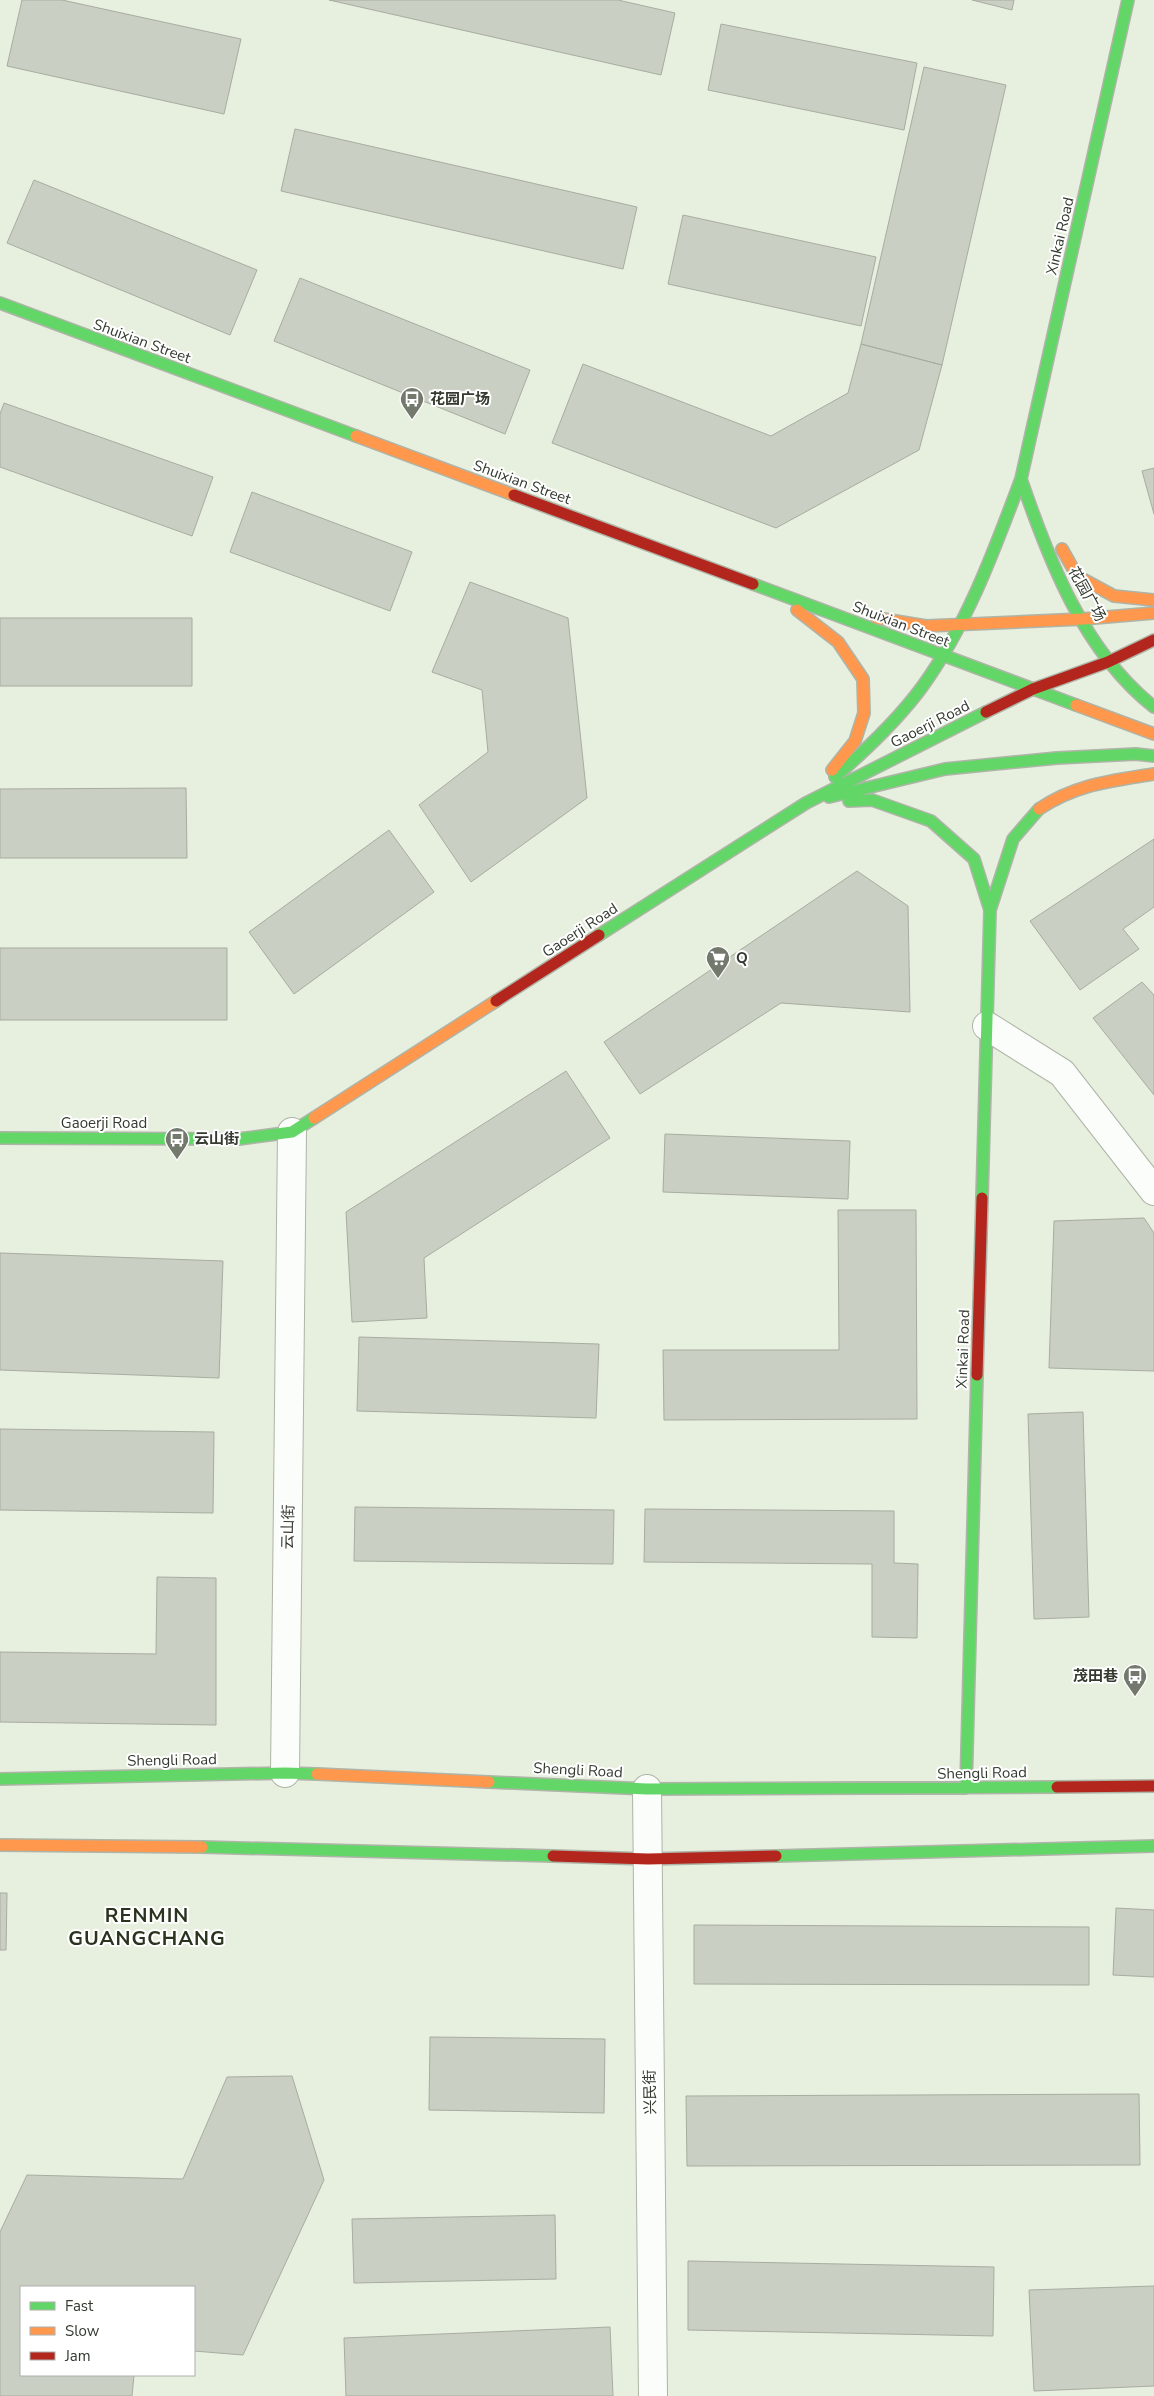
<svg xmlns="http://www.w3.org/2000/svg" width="1154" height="2396" viewBox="0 0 1154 2396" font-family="'Nunito Sans','Noto Sans SC',sans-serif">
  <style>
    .building { fill: #c9cfc2; stroke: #a7ada1 }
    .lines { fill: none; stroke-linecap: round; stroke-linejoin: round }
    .street-casing { stroke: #aeb4a7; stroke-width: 30 }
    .fast-casing { stroke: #aeb4a7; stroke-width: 14 }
    .slow-casing { stroke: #aeb4a7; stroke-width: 14 }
    .jam-casing { stroke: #aeb4a7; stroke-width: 14 }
    .street { stroke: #fbfdfa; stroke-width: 28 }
    .fast { stroke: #63d668; stroke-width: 11 }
    .slow { stroke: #ff974d; stroke-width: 11 }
    .jam { stroke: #b3261e; stroke-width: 11 }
    .labels { text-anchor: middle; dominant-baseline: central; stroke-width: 4; stroke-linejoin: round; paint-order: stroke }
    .street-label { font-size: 15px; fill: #343a2f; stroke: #fff }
    .poi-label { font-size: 15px; font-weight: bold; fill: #343a2f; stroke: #fff; text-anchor: start }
    .district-label { font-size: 20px; font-weight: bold; letter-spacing: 1px; fill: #29331d; stroke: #fff }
  </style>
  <rect width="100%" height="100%" fill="#e7efdf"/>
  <path class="building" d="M22,0H62L241,39L224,114L7,66Z
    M329,0H618L675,13L661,75Z
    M972,0H1014L1012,10Z
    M721,24L917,63L904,130L708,90Z
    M924,67L1006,85L942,365L861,344Z
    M295,129L637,207L623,269L281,191Z
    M34,180L257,270L230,335L7,243Z
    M683,215L876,257L861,326L668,284Z
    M300,278L530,370L505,434L274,341Z
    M861,344L942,365L919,450L776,528L552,443L583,364L771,436L848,393Z
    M4,403L213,477L192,536L0,467V414Z
    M1154,468V514L1142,471Z
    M252,492L412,552L390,611L230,552Z
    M470,582L568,618L587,798L471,882L419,805L488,752L482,690L432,672Z
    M0,618H192V686H0Z
    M186,788L187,858H0V789Z
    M389,830L434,892L294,994L249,932Z
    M1154,839V907L1123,929L1139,949L1080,990L1030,921Z
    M857,871L908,906L910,1012L781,1003L640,1094L604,1042Z
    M0,948H227V1020H0Z
    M1142,982L1154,995V1095L1093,1018Z
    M566,1071L610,1138L424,1258L427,1318L352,1322L346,1212Z
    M665,1134L850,1141L848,1199L663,1192Z
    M838,1210H916L917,1419L664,1420L663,1350H839Z
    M1144,1218L1154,1233V1371L1049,1368L1054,1221Z
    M0,1253L223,1261L219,1378L0,1370Z
    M359,1337L599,1344L596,1418L357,1411Z
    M1083,1412L1089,1617L1034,1619L1028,1414Z
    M0,1429L214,1432L213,1513L0,1510Z
    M355,1507L614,1510L613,1564L354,1561Z
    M645,1509L894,1511V1563L918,1564L917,1638L872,1637V1564L644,1562Z
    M157,1577L216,1578V1725L0,1722V1652L156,1654Z
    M0,1893H7L6,1950H0Z
    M1116,1908L1154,1910V1977L1113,1975Z
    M694,1925L1089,1927V1985L694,1984Z
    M430,2037L605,2039L604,2113L429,2110Z
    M292,2076L324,2180L243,2355L194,2351V2287H21V2375H134L132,2396H0V2232L27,2175L183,2179L227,2077Z
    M1139,2094L1140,2165L687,2166L686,2096Z
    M555,2215L556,2279L354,2283L352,2219Z
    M688,2261L994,2267L993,2336L688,2330Z
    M1154,2286V2386L1034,2391L1029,2290Z
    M610,2327L613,2396H346L344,2338Z"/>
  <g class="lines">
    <g class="street-casing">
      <path id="street" d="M987,1026L1062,1073L1154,1191
        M285,1773L292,1132
        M647,1789L653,2396"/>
    </g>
    <g class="fast-casing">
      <path id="fast" d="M0,303L356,436
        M1021,479L1128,0
        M1021,479C1049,561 1084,652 1154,707
        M753,584L1076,705
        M835,777C866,750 897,721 922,687C967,625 994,551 1021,479
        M829,797L945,769L1057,758L1136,754L1154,756
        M849,801L872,800L931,821L974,859L990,910
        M599,935L806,803L986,712
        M0,1138L239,1139L292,1132L314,1118
        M982,1198L990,910L1013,839L1039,809
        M0,1779L285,1773L317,1774
        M489,1782L647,1789L1057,1787
        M966,1788L977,1375
        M202,1847L553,1856
        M776,1856L1154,1846"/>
    </g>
    <g class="slow-casing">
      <path id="slow" d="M356,436L514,495
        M1062,549L1077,576L1114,596L1154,600
        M797,610L838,642L863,679L864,713L855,741L832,770
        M877,618L926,626L1083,619L1154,613
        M1076,705L1154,734
        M1039,809C1076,784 1111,781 1154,774
        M314,1118L496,1001
        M317,1774L489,1782
        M0,1845L202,1847"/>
    </g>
    <g class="jam-casing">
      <path id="jam" d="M514,495L753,584
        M986,712L1033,689L1108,662L1154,640
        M496,1001L599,935
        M977,1375L982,1198
        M1057,1787L1154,1786
        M553,1856L648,1859L776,1856"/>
    </g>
    <use href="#street" class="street"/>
    <use href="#fast" class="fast"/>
    <use href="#slow" class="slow"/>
    <use href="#jam" class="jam"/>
  </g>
  <defs>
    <g id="bus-pin" transform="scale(1.25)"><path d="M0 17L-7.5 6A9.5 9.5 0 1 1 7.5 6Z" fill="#73796d" stroke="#fff"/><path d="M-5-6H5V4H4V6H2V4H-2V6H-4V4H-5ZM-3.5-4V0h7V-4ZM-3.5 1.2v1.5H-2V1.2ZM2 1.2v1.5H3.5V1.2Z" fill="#fff"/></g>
    <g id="supermarket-pin" transform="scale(1.25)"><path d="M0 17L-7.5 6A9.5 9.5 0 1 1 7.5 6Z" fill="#73796d" stroke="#fff"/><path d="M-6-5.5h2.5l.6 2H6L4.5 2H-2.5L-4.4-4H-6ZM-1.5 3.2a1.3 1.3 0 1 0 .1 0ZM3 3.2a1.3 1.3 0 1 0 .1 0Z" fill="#fff"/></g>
  </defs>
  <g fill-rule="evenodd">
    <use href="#bus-pin" x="412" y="399"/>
    <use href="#supermarket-pin" x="718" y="958"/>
    <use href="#bus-pin" x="177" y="1139"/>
    <use href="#bus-pin" x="1135" y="1676"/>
  </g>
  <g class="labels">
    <g class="street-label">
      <text transform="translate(1060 236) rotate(-77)">Xinkai Road</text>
      <text transform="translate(142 341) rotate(20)">Shuixian Street</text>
      <text transform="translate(522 482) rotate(20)">Shuixian Street</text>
      <text transform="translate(1087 594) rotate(61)">花园广场</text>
      <text transform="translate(901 624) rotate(21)">Shuixian Street</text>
      <text transform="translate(930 724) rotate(-27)">Gaoerji Road</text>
      <text transform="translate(580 930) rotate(-33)">Gaoerji Road</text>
      <text x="104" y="1123">Gaoerji Road</text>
      <text transform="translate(963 1349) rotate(-88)">Xinkai Road</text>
      <text transform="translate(288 1527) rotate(-89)">云山街</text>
      <text transform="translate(172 1760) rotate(-1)">Shengli Road</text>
      <text transform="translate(578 1770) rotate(3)">Shengli Road</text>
      <text transform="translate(982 1773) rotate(-1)">Shengli Road</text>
      <text transform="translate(650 2092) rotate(-91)">兴民街</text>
    </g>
    <g class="poi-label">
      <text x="430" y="399">花园广场</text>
      <text x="736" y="958">Q</text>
      <text x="194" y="1139">云山街</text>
      <text x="1118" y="1676" text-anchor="end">茂田巷</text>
    </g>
    <g class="district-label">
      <text x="147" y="1915">RENMIN<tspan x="147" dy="23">GUANGCHANG</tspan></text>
    </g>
  </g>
  <rect x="20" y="2286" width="175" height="90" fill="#ffffff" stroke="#aeb0ac"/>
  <rect x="30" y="2302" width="25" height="8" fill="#63d668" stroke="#aeb0ac"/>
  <text x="65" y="2311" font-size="15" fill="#343a2f">Fast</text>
  <rect x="30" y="2327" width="25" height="8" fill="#ff974d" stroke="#aeb0ac"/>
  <text x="65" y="2336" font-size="15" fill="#343a2f">Slow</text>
  <rect x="30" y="2352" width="25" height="8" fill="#b3261e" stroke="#aeb0ac"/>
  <text x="65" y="2361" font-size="15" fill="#343a2f">Jam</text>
</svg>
